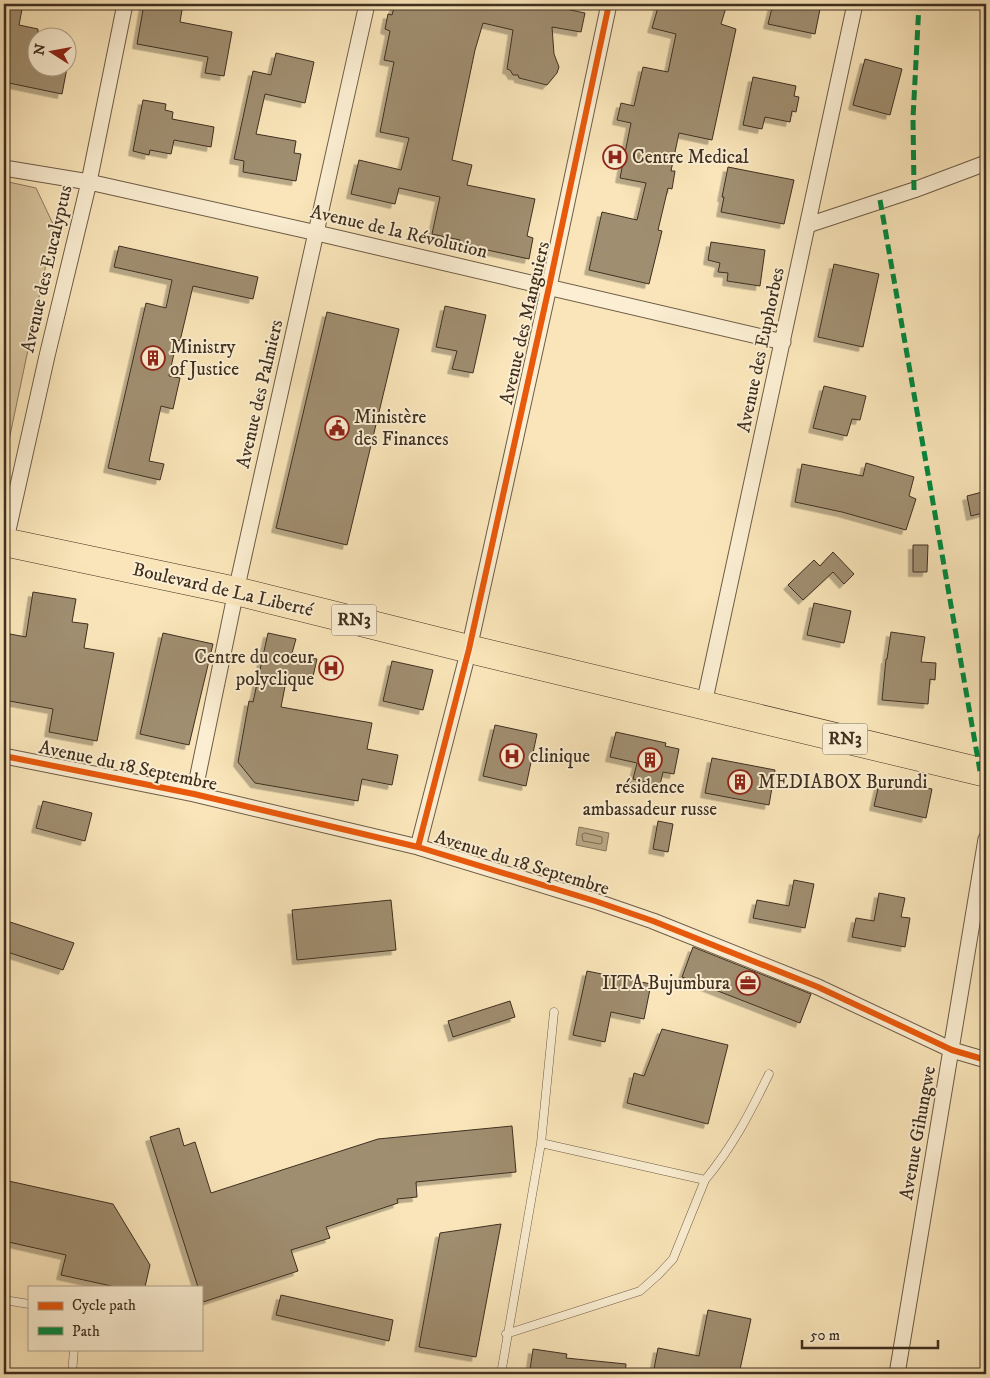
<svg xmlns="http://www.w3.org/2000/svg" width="990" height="1378" viewBox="0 0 990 1378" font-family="'IM FELL DW Pica',serif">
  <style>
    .green { fill: #d9c69f; stroke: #8c7a60 }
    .water { fill: #baa785; stroke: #89775d }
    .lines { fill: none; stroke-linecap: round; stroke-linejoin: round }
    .shore { stroke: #7c6b52; stroke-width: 1 }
    .building { fill: #a08e70; stroke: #3f2f20; filter: url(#shadow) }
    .lane-casing { stroke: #6e5c46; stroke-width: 9 }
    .street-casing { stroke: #6e5c46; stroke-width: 17 }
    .highway-casing { stroke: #3f2f20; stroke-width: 29 }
    .lane { stroke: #fbeed2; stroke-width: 8 }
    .street { stroke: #fbeed2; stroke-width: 15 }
    .highway { stroke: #f9e5b9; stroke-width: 28 }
    .quiet { stroke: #00873e; stroke-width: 5; stroke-dasharray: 10 5; stroke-linecap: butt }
    .cycleway-casing { stroke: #fbeed2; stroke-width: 9 }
    .cycleway { stroke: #e8590c; stroke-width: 6 }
    .labels { text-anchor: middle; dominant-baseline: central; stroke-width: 4; stroke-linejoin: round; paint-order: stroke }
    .shield { fill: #fbeed2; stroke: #776855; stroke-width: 1 }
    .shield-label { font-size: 18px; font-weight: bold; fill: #3f2f20 }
    .poi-label { font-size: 19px; fill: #3f2f20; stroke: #fbeed2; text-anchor: start }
    .street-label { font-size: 19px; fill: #3f2f20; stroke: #fbeed2 }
  </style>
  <defs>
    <filter id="shadow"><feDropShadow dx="-4.5" dy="4.5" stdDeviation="0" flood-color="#0004"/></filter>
  </defs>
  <rect width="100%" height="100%" fill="#f9e5b9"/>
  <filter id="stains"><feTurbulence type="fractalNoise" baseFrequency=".004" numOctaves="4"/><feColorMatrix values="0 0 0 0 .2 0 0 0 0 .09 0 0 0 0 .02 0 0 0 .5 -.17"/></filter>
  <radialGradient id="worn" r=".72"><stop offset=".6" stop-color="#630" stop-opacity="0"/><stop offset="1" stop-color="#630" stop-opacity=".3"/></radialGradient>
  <path class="green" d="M4,181L36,188L54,226L4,464Z"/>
  <path class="water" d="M579,827L609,833L606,851L576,845Z"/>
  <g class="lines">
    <path class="shore" d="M585,833L602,837V843L600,844L583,841L582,835Z"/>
  </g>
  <path class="building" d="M4,4H23L19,25L38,29V68H67L62,94L4,82Z
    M144,4H183L180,22L232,32L224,76L205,73L208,57L137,44Z
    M395,4H567L566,9L585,13L581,32L552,27L554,54L559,67L557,73L547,85L519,78L518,75H513L510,70L507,69L513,30L483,23L475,50L452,160L472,165L467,185L535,199L527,236L533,238L529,259L459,244L460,240L432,234L440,197L399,188L395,204L351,194L359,160L401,170L409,138L380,132L394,62L384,60L390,31L385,29L388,14L392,15Z
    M659,4H727L721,24L736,29L712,140L679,133L671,171H675L672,189L668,188L658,230L662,231L649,284L589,270L602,212L637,220L646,183L620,178L631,123L617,120L621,103L634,106L643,67L668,72L676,34L652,28Z
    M773,4H821L815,34L768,24Z
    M276,53L314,62L305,103L265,94L256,134L296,141L294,153L301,154L296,181L243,172L244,161L234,159L253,71L271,75Z
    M865,59L902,69L890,115L853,105Z
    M753,77L796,86L794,96L799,97L796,112L792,111L790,122L765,117L762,129L743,125Z
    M143,100L166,104L165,110L173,112L172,119L214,127L211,147L174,140L171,154L150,150L149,155L133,151Z
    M728,167L794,180L784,224L721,212L724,197H722Z
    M711,242L765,250L760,286L727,281L728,273L718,272L720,263L708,260Z
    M119,246L258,277L253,299L193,286L180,341L177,340L169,376L180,378L173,409L161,406L149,461L164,464L160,480L108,468L146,303L166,308L172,280L114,267Z
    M834,264L879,274L863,347L818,337Z
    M445,306L486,315L473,373L452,369L457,351L436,347Z
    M327,312L399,329L347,545L276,528Z
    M824,386L866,396L860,420L852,419L847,436L813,428Z
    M866,463L914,477L909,496L916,499L906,530L842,512L795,502L802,464L863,476Z
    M986,491V512L971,516L967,496Z
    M913,545H928L927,572H913Z
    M833,552L854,574L844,584L833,572L803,600L788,585L814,560L820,566Z
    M33,592L76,599L72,622L88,624L84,648L114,653L97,741L49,732L53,709L4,700V667L10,634L26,637Z
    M814,603L851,611L844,643L807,635Z
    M891,632L925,637L921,662L936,663L935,680L930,679L928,704L882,700L886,659H887Z
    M163,633L213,644L189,745L140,734Z
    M268,633L296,639L292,653L317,659L312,681L287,676L281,707L372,723L367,749L398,755L392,785L362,779L358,801L255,783L238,762L249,701L253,702Z
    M392,661L433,670L423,710L383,701Z
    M495,725L537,734L526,786L483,776Z
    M616,732L666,743L665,746L679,749L674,774L663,772L660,785L633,779L637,763L610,757Z
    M712,758L775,770L769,805L705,793Z
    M880,780L932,789L926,818L874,806Z
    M43,801L92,813L85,841L36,828Z
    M658,821L673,824L668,852L653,849Z
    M794,880L814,884L805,928L753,918L757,900L789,906Z
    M879,893L905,898L901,917L910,918L905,947L852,937L856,918L874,921Z
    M391,900L396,950L297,960L292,910Z
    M4,920L74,943L63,970L4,951Z
    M693,947L811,994L800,1023L682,977Z
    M587,971L651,984L644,1019L611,1012L605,1042L573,1035Z
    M510,1001L515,1017L453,1037L448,1021Z
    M662,1029L728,1045L708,1124L627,1103L634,1073L644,1076Z
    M512,1126L516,1172L416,1182L417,1197L397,1199L398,1203L326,1227L330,1238L291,1250L298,1271L203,1302L201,1287H198L150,1137L179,1128L184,1146L195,1142L211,1193L378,1139Z
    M4,1180L113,1204L150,1265L145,1287H116L61,1275L66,1255L4,1241Z
    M501,1224L476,1357L419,1347L440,1233Z
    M281,1295L393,1320L389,1341L276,1315Z
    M708,1310L751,1319L739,1374H653L658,1348L699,1356Z
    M533,1349L567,1354L566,1358L626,1364L625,1374H558L530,1370Z"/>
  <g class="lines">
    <g class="lane-casing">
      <path id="lane" d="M705,1180C733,1146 750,1113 769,1074
        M4,1300L29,1304
        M506,1334L640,1291L658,1275L673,1259L705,1180L541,1143
        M72,1374L74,1349
        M501,1374L541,1143L554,1012"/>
    </g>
    <g class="street-casing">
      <path id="street" d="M4,168L89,182L317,233L783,342
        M808,225L914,190L986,163
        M4,548L47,356L89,182L125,4
        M704,704L855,4
        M4,756L194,794L418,847L595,901L653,921L818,987L952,1050L986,1060
        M194,794L236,591L367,4
        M418,847L469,649L549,287L609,4
        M897,1374L986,839"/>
    </g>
    <g class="highway-casing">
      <path id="highway" d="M4,542L236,591L469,649L986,773"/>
    </g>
    <use href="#lane" class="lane"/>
    <use href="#street" class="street"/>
    <use href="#highway" class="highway"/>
    <path class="quiet" d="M914,190L913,118L919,4
      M880,200L980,771"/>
    <g class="cycleway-casing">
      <path id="cycleway" d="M4,756L194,794L418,847L595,901L653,921L818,987L952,1050L986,1060
        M418,847L469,649L549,287L609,4"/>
    </g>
    <use href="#cycleway" class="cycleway"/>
  </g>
  <defs>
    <g id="hospital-ring" transform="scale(1.25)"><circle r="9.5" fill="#fbeed2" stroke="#8f2418" stroke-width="1.5"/><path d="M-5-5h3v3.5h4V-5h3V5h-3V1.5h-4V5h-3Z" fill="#8f2418"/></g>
    <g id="building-ring" transform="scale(1.25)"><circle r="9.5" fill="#fbeed2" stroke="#8f2418" stroke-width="1.5"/><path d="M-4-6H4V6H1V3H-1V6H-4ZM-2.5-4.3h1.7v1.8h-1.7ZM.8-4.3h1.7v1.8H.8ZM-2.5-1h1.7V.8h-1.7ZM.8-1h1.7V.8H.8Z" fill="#8f2418"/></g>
    <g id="civic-ring" transform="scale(1.25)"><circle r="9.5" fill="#fbeed2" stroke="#8f2418" stroke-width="1.5"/><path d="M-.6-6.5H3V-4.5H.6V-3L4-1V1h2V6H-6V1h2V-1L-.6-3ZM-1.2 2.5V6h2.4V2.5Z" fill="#8f2418"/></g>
    <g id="office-ring" transform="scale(1.25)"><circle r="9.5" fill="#fbeed2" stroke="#8f2418" stroke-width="1.5"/><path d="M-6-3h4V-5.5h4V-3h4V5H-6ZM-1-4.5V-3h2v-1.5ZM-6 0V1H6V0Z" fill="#8f2418"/></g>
  </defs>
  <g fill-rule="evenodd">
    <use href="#hospital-ring" x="615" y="157"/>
    <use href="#building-ring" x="153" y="358"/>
    <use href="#civic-ring" x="337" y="428"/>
    <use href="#hospital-ring" x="331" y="668"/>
    <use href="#hospital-ring" x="512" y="756"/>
    <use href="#building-ring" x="650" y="760"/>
    <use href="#building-ring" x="740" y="782"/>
    <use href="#office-ring" x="748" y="983"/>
  </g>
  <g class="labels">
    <g class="shield">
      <rect x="331.5" y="604.5" width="45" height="31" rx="4"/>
      <rect x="822.5" y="723.5" width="45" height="31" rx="4"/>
    </g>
    <g class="shield-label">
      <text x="354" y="620">RN3</text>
      <text x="845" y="739">RN3</text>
    </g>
    <g class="poi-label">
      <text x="632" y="157">Centre Medical</text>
      <text x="170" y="347">Ministry<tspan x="170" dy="22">of Justice</tspan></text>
      <text x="354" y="417">Ministère<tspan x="354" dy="22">des Finances</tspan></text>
      <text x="314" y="657" text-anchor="end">Centre du coeur<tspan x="314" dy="22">polyclique</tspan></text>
      <text x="530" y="756">clinique</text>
      <text x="758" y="782">MEDIABOX Burundi</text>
      <text x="650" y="787" text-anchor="middle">résidence<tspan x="650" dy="22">ambassadeur russe</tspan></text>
      <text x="730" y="983" text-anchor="end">IITA Bujumbura</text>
    </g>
    <g class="street-label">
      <text transform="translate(399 232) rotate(13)">Avenue de la Révolution</text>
      <text transform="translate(47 269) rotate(-77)">Avenue des Eucalyptus</text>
      <text transform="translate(525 323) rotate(-77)">Avenue des Manguiers</text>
      <text transform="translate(761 350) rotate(-78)">Avenue des Euphorbes</text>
      <text transform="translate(260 394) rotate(-77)">Avenue des Palmiers</text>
      <text transform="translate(223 590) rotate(13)">Boulevard de La Liberté</text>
      <text transform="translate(128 766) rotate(12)">Avenue du 18 Septembre</text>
      <text transform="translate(522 863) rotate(17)">Avenue du 18 Septembre</text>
      <text transform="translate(918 1133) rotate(-80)">Avenue Gihungwe</text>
    </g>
  </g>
  <rect width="990" height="1378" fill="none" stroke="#f9e5b9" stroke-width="20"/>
  <rect x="5" y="5" width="980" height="1368" fill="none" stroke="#3f2f20" stroke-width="2.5"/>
  <rect x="10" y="10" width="970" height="1358" fill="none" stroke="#3f2f20"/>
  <rect x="28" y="1286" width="175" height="65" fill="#fbeed2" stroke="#b0a28b"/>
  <rect x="38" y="1302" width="25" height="8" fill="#e8590c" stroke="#b0a28b"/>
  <text x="72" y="1310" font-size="15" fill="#3f2f20">Cycle path</text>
  <rect x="38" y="1327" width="25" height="8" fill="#00873e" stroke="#b0a28b"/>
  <text x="72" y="1336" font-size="15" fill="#3f2f20">Path</text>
  <g transform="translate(52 52) rotate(281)"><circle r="24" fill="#fbeed2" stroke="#b0a28b"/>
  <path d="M0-4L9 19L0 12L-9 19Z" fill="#8f2418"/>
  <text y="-8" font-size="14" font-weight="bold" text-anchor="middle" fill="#3f2f20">N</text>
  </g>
  <path d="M802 1340v8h136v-8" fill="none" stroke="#3f2f20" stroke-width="2.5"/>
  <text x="810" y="1340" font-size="15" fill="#3f2f20" stroke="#fbeed2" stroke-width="4" paint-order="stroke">50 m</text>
  <rect width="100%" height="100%" filter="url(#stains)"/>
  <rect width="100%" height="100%" fill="url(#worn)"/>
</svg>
